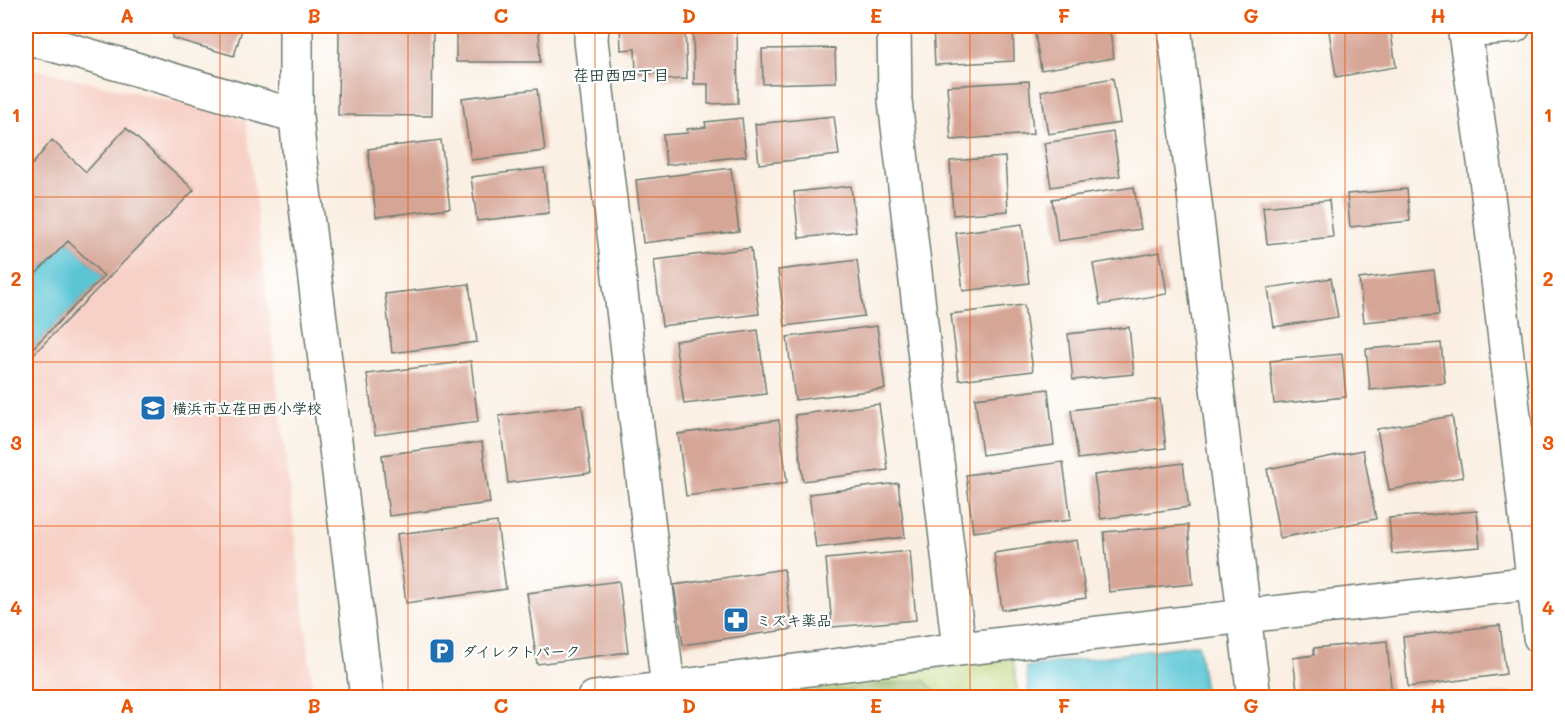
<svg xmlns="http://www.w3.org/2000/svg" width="1565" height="723" viewBox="0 0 1565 723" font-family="Mali,'Klee One',sans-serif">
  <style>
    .built { fill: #f7d1c7 }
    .green { fill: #bcd377; stroke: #6e8856; stroke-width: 1.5 }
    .forest { fill: #95b568; stroke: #5a794e; stroke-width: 1.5 }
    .water { fill: #5bc6d5; stroke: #3d8284; stroke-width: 1.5 }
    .building { fill: #d5a596 }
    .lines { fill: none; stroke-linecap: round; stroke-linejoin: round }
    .minor-casing { stroke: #6c7b71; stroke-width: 36 }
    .minor { stroke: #fff; stroke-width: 33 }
    .grid { fill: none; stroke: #e8590c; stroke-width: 1.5; stroke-opacity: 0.55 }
    .labels { text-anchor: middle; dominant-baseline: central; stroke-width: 4.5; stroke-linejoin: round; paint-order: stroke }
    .poi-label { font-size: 15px; font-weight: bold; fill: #1f3d34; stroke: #fff; text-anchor: start }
    .neighbourhood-label { font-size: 16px; font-weight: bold; fill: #1f3d34; stroke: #fff }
    .neatline { fill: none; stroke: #e8590c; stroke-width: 2 }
    .grid-label { font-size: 20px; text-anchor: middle; font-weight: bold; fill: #e8590c }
  </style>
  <rect width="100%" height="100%" fill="#fff"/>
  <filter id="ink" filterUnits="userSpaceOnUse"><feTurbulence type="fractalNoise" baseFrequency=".0167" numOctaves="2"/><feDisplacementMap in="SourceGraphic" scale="12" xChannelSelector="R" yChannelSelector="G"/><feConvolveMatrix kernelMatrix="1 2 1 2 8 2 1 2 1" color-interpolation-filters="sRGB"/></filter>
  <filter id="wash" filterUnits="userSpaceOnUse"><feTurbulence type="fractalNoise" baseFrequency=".008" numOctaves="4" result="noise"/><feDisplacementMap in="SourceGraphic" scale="24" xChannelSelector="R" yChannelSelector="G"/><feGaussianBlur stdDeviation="1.35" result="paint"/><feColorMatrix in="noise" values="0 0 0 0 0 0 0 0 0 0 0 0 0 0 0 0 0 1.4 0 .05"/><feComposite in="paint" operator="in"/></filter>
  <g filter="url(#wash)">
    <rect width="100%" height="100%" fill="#faefe2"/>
    <path class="built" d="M26,67L246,119L314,697L26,698Z"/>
    <path class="green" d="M1013,658L1018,697L714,698Z"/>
    <path class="forest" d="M924,680L935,691L936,697H778Z"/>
    <path class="water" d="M68,241L104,276L26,355V284Z
      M1198,644L1206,697H1029L1026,667Z"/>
    <g id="blocks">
      <path class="building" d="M141,26H155L154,30Z
        M175,26H243L234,56L172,38Z
        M456,26H539L540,62H456Z
        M620,26H685L687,79L660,80V73L636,74L635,49L621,50Z
        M693,26H737L738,103L708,104V84H694Z
        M933,26H1013L1014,61L935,65Z
        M1043,26H1109L1114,58L1041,70L1034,27Z
        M1363,26H1390L1396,67L1336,77L1329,31Z
        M339,29L433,30L432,116L338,115Z
        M835,48L836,82L763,84L762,49Z
        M1113,78L1120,123L1048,134L1041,91Z
        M1029,81L1033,134L951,140L947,86Z
        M537,89L545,151L471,160L462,98Z
        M834,116L839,155L759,164L755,124Z
        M742,118L746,156L666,165L663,135L688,133L687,129L706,127L705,122Z
        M126,128L194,190L26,362V355L104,276L68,241L26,284V172L52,140L86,172Z
        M1113,132L1120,176L1051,187L1044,143Z
        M441,140L450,208L376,217L368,149Z
        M1005,157L1008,211L953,215L950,161Z
        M544,168L549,213L477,221L471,177Z
        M731,168L739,231L643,243L636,180Z
        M851,186L856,232L799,238L794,192Z
        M1134,187L1141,229L1058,241L1052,199Z
        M1407,189L1410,221L1350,227L1347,194Z
        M1329,200L1333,237L1267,244L1263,207Z
        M1022,224L1029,283L963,291L956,233Z
        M751,248L759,314L662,326L654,260Z
        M1160,252L1167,294L1100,305L1093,264Z
        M857,260L864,316L785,326L778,270Z
        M1434,270L1439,315L1364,322L1359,279Z
        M1331,278L1338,317L1274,327L1268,288Z
        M469,284L477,342L392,353L385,294Z
        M1024,305L1033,371L959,380L951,314Z
        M877,326L885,389L795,400L787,337Z
        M1129,327L1134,374L1073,380L1068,334Z
        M758,330L766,394L684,404L675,341Z
        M1441,343L1445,383L1370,390L1366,349Z
        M1342,354L1346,397L1274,404L1270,361Z
        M471,361L478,422L375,435L367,374Z
        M1048,389L1054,445L982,455L975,398Z
        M1160,399L1166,448L1078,459L1071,410Z
        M879,404L888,470L803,481L795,415Z
        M582,405L591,473L508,483L499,416Z
        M1452,416L1463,477L1389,490L1377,429Z
        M779,420L787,483L686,496L678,434Z
        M482,442L490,503L389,516L382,455Z
        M1363,450L1376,519L1280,538L1267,469Z
        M1063,462L1071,520L973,532L966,475Z
        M1183,463L1189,507L1101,519L1094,475Z
        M898,483L905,537L816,548L809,494Z
        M1477,511L1480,547L1392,554L1389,518Z
        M497,522L506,589L406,603L397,534Z
        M1188,525L1193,584L1109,592L1104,532Z
        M1077,540L1086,598L1002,610L994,553Z
        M910,551L916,620L832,627L826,559Z
        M784,569L792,629L683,645L674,585Z
        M619,581L628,652L537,664L527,593Z
        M1500,625L1506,674L1408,687L1403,637Z
        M1387,641L1392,698H1363L1362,692L1298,698L1293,658L1314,655V648Z
        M1512,692L1513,698H1482V696Z"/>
    </g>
  </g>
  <g filter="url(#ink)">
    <use href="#blocks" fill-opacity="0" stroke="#6c7b71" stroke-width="1.5"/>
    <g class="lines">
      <g class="minor-casing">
        <path id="minor" d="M296,26V116L300,159L367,698
          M592,26L591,40L668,688
          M894,26L895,101L959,649
          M1174,26L1254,698
          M1464,26L1484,161L1540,637
          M1465,30L1514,26
          M26,37L296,116
          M594,698L959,649L1533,583"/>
      </g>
      <use href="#minor" class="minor"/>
    </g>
  </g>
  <path class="grid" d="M220,26V698M408,26V698M595,26V698M782,26V698M970,26V698M1157,26V698M1345,26V698M26,197H1540M26,362H1540M26,526H1540"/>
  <defs>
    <g id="school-square" transform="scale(1.35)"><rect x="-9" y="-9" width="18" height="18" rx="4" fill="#1f6fb2" stroke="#fff"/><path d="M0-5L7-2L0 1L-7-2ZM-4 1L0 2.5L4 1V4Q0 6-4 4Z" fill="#fff"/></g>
    <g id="pharmacy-square" transform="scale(1.35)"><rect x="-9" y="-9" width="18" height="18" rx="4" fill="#1f6fb2" stroke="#fff"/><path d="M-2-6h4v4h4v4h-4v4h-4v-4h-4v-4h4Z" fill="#fff"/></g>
    <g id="parking-square" transform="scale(1.35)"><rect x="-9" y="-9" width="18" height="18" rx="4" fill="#1f6fb2" stroke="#fff"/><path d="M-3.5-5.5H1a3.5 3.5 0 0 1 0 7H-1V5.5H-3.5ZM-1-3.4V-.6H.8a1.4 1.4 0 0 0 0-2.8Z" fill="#fff"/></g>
  </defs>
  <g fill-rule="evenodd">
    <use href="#school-square" x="153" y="408"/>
    <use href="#pharmacy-square" x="736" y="620"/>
    <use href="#parking-square" x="442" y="651"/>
  </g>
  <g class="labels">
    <g class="poi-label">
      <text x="172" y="408">横浜市立荏田西小学校</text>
      <text x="756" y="620">ミズキ薬品</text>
      <text x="462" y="651">ダイレクトパーク</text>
    </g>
    <g class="neighbourhood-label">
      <text x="621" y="74">荏田西四丁目</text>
    </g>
  </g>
  <rect width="1565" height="723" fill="none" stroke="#fff" stroke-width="66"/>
  <rect x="33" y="33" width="1499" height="657" class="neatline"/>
  <g class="grid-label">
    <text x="127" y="23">A</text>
    <text x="314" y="23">B</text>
    <text x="501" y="23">C</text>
    <text x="689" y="23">D</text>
    <text x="876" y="23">E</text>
    <text x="1064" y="23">F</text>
    <text x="1251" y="23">G</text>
    <text x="1438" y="23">H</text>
    <text x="16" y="122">1</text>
    <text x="1548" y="122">1</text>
    <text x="16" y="286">2</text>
    <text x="1548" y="286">2</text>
    <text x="16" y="450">3</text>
    <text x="1548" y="450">3</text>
    <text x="16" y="615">4</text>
    <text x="1548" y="615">4</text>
    <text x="127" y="713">A</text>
    <text x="314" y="713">B</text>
    <text x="501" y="713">C</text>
    <text x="689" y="713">D</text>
    <text x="876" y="713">E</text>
    <text x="1064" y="713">F</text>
    <text x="1251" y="713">G</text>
    <text x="1438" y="713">H</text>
  </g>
</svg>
